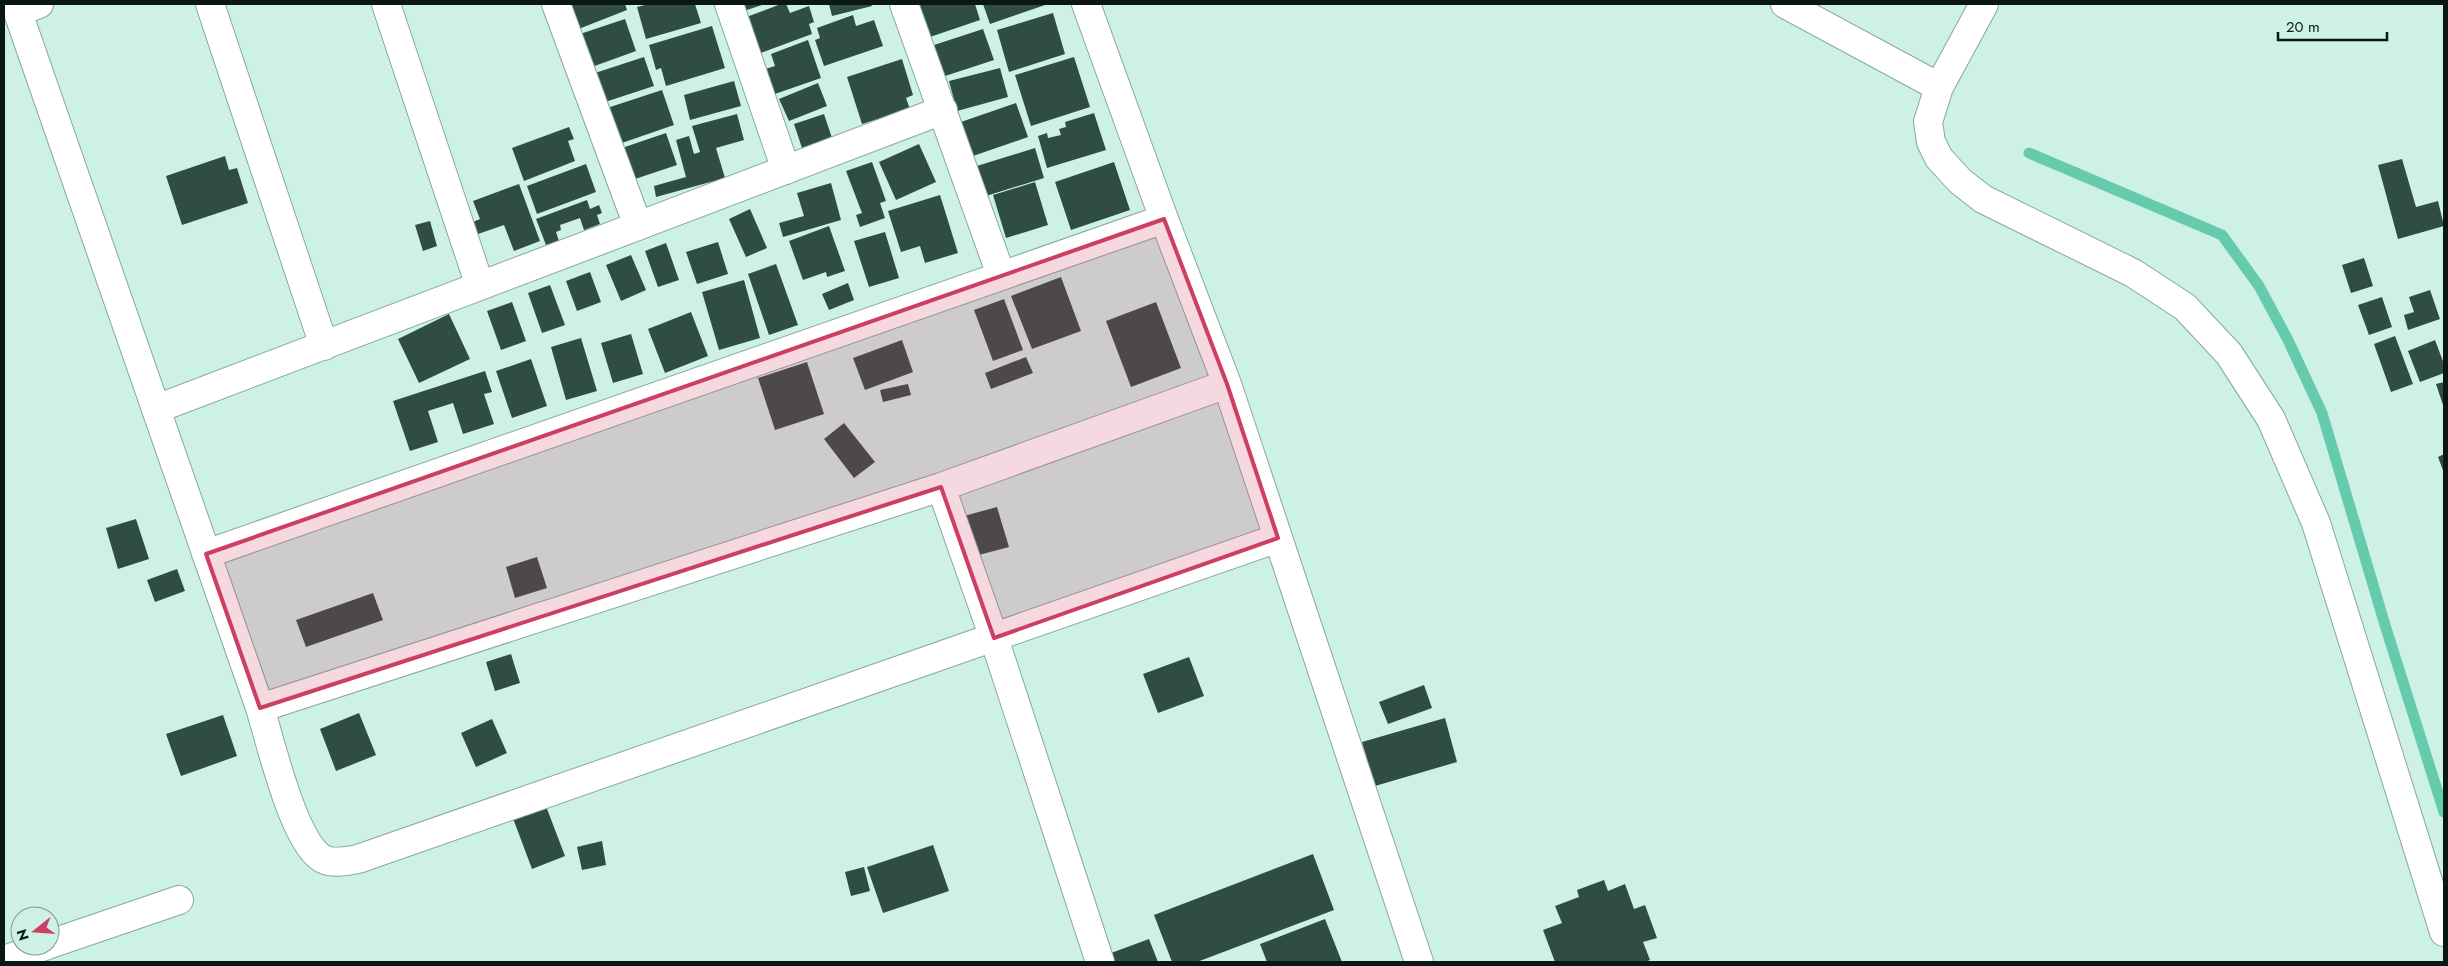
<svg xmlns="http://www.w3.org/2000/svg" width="2448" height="966" viewBox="0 0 2448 966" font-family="Jost,sans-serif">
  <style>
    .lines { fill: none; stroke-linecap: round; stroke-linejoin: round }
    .stream { stroke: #66caac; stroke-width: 11 }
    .building { fill: #2f4d43 }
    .street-casing { stroke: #87a89c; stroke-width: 30 }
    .street { stroke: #fff; stroke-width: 28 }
    .marked { fill: #cd3e63; fill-opacity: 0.2; stroke: #cd3e63; stroke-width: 4; stroke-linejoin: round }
  </style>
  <rect width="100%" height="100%" fill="#cef1e5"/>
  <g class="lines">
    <path class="stream" d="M2029,153L2222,235L2259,286L2288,340L2322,413L2385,625L2444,812"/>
  </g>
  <path class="building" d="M566,4H625L627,10L576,30Z
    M649,4H695L701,23L646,39L637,7Z
    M738,4H765L741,12Z
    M781,4H786L790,13L809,6L814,22L809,24L812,34L755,55L741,19Z
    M829,4H871L872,6L832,16Z
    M915,4H975L980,20L927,38Z
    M983,4H1048L990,24Z
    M1053,13L1065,54L1009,72L997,30Z
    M853,15L856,26L874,20L883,46L824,66L815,40L820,38L817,28Z
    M625,19L636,51L589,68L577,35Z
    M712,26L725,68L666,86L661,68L656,70L649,45Z
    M983,29L994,60L942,77L931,46Z
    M808,40L821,78L772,95L762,70L775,66L771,54Z
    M644,57L654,86L602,103L592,74Z
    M1074,57L1090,107L1031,126L1015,75Z
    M902,59L913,95L906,98L910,109L862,124L847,77Z
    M1000,68L1008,97L957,111L949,81Z
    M734,81L741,106L690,120L684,95Z
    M818,83L827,106L789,121L779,99Z
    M662,90L674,125L616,145L604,109Z
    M1016,103L1028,137L970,157L958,123Z
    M1094,113L1106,150L1047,168L1038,136L1047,133L1048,138L1061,135L1059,129L1066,127L1065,122Z
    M737,114L744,140L716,148L725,178L656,197L654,186L686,177L676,140L689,136L694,154L700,152L692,126Z
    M824,114L832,138L802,148L794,124Z
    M569,127L574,139L568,141L575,161L524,181L512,148Z
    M666,133L677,165L632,180L622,148Z
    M919,144L936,182L896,200L879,162Z
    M1035,148L1044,178L986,196L977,166Z
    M225,156L229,170L237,168L248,203L182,225L166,176Z
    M2402,159L2416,207L2438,201L2444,226L2398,239L2378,165Z
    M872,162L886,201L880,203L885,218L860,227L856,215L862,213L846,171Z
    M1114,162L1130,210L1071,230L1055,182Z
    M586,164L596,192L537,214L527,186Z
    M1035,182L1048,225L1006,238L993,195Z
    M831,183L841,220L783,237L779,223L804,216L797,193Z
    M519,184L540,241L514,251L504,225L478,234L473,222L480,219L473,201Z
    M940,195L958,253L925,263L920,246L901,252L888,211Z
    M587,200L590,209L599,205L602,213L597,215L600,224L584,230L580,218L560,225L561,230L556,232L559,241L546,245L536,219Z
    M750,209L767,248L746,257L729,219Z
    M430,221L437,246L423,251L415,225Z
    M829,226L845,271L827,277L826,272L803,280L789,241Z
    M885,232L899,278L869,287L854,241Z
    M718,242L728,274L697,284L686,252Z
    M666,243L679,280L658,287L645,251Z
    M631,255L646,290L621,301L606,265Z
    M2364,258L2373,286L2351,293L2342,265Z
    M776,264L798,325L769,335L748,274Z
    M590,272L601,302L577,311L566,281Z
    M1061,277L1081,331L1032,349L1011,296Z
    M744,280L760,338L719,350L702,292Z
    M848,283L854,300L829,310L822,294Z
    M550,285L565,325L542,333L528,293Z
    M2430,290L2440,319L2408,330L2404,315L2414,312L2409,297Z
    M2382,297L2392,327L2369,335L2358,305Z
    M1004,299L1023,350L993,361L974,310Z
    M512,302L526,341L501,350L487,311Z
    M1156,302L1181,368L1131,387L1106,321Z
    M691,312L708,356L665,373L648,329Z
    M449,314L470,359L419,383L398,339Z
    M631,334L643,374L613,383L601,343Z
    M2395,336L2413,384L2391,392L2374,344Z
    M581,338L597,391L566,400L551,347Z
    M902,340L913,372L865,390L853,358Z
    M2435,340L2444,364V373L2420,382L2408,351Z
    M1026,357L1033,373L991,389L985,373Z
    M531,359L547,406L512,418L496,371Z
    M807,362L824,414L775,430L758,378Z
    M485,371L492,392L484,394L494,424L463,434L453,403L428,411L438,442L410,451L393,401Z
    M2444,382V408L2436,384Z
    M908,384L911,395L883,402L880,390Z
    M844,423L875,462L854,478L824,439Z
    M2444,454V473L2438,457Z
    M997,507L1009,547L975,556L964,516Z
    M136,519L149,559L118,569L106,528Z
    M537,557L547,588L515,598L506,567Z
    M177,569L185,591L155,602L147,580Z
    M373,593L383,620L306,647L296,620Z
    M511,654L520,683L495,691L486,662Z
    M1189,657L1204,696L1158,713L1143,674Z
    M1424,685L1432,708L1388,724L1379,702Z
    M359,713L376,755L336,771L320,729Z
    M223,715L237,756L181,776L166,734Z
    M1445,718L1457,762L1375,786L1362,742Z
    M492,719L507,753L476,767L461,733Z
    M544,801L565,856L532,869L511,813Z
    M602,841L606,865L582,870L577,847Z
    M933,845L949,891L883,913L867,867Z
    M1313,854L1334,910L1197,962H1172L1154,915Z
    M864,867L870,891L851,896L845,872Z
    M1604,880L1608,891L1625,884L1634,909L1645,905L1657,938L1643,942L1650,960L1645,962H1555L1543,930L1562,923L1555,906L1579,897L1577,890Z
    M1325,919L1342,962H1267L1260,944Z
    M1149,939L1158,962H1105L1103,956Z"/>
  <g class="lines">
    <g class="street-casing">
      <path id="street" d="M15,4L260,708C271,743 292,836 320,857C330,865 346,861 358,859L1278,538
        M210,4L324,346
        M386,4L480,286
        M556,4L638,226
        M729,4L786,170
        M904,4L1001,275
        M1086,4L1164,219L1227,384L1419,962
        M1785,4L1939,87
        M1984,4L1939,87L1928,122L1931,142L1939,158L1960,181L1983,199L2133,273L2185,307L2229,354L2271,419L2316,523L2444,932
        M18,12L39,4
        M156,409L943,110
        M941,487L994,638L1100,962
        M206,554L1164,219
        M260,708L941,487L1227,384
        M50,944L179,900
        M4,960L45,946"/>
    </g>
    <use href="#street" class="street"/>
  </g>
  <path class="marked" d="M1164,219L1227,384L1278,538L994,638L941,487L260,708L206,554Z"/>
  <rect width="2448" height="966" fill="none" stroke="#0a1713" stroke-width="10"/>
  <g transform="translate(35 931) rotate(253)"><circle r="24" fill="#cef1e5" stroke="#809a91"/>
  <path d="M0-4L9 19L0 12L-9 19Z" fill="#cd3e63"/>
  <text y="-8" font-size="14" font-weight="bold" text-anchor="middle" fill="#0a1713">N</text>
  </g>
  <path d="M2278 32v8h109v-8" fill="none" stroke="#0a1713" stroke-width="2.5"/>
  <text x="2286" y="32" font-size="15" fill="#0a1713" stroke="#cef1e5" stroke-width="4" paint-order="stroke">20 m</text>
</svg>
